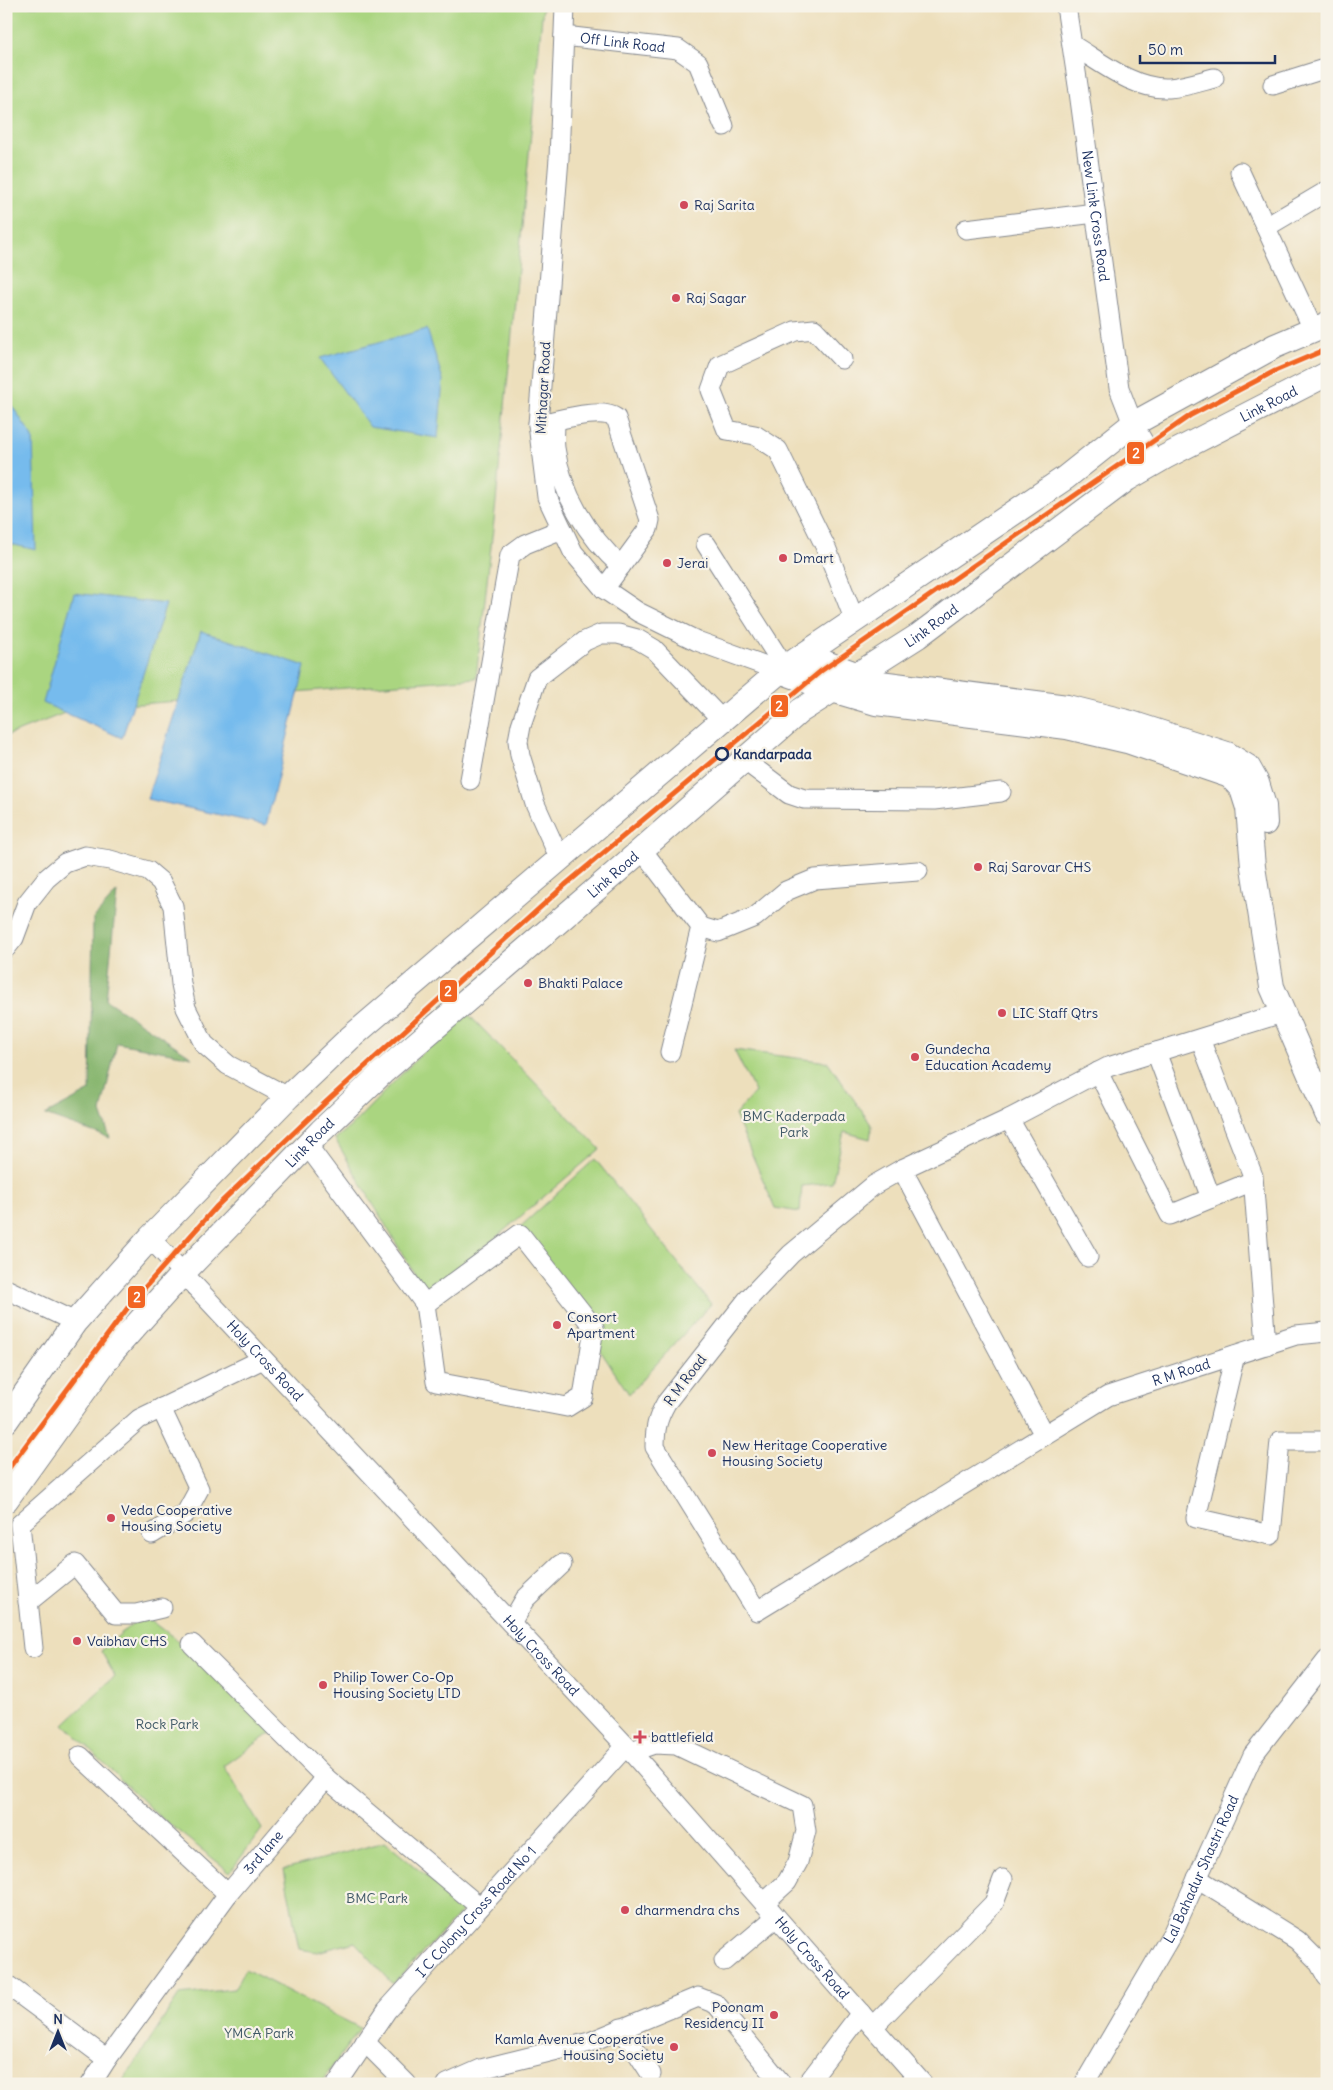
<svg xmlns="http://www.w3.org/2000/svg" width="1333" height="2090" viewBox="0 0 1333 2090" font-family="Delius,sans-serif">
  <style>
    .green { fill: #aad580; stroke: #62826f }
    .forest { fill: #87b66e; stroke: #517266 }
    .water { fill: #76bbed; stroke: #4875a6 }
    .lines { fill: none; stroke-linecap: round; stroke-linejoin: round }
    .minor-casing { stroke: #84878d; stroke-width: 21 }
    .major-casing { stroke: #84878d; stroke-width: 26 }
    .minor { stroke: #fff; stroke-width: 19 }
    .major { stroke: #fff; stroke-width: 24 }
    .metro-1-casing { stroke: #f7f3e8; stroke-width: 9 }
    .metro-1 { stroke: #f26522; stroke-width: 5 }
    .poi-dot { fill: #d1495b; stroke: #f7f3e8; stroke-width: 2 }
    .stop-dot { fill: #f7f3e8; stroke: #1b2f5e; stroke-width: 2.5 }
    .labels { text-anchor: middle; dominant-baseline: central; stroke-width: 4.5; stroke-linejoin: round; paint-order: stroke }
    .street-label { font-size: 14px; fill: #1b2f5e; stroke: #f7f3e8 }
    .poi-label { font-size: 14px; fill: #1b2f5e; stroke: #f7f3e8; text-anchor: start }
    .stop-label { font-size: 14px; font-weight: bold; fill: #1b2f5e; stroke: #f7f3e8; text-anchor: start }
    .park-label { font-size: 14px; fill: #3f5866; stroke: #f7f3e8 }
    .line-badge { stroke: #f7f3e8; stroke-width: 2 }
    .badge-label { font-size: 14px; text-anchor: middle; font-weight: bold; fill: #fff }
  </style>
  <rect width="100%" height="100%" fill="#f7f3e8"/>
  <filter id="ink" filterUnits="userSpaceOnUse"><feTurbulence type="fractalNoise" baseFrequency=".02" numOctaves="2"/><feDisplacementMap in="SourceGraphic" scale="10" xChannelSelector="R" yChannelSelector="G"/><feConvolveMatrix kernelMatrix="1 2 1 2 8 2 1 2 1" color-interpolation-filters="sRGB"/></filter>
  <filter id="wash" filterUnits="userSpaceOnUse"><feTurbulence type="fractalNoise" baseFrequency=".0096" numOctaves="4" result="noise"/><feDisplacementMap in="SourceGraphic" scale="20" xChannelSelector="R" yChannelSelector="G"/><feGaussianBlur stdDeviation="1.12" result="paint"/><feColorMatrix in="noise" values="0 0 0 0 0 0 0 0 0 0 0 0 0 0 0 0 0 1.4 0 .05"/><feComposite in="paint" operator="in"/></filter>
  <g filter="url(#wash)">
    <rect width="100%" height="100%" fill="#eddfbc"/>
    <path class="green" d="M6,6H543L495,512L476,678L75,709L6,736Z
      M464,1010L600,1149L427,1296L335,1139L350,1127Z
      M734,1050L828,1062L872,1126L870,1139L844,1132L832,1183L802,1186L800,1212L775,1208L735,1115L755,1092Z
      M595,1159L711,1304L629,1394L519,1228Z
      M143,1614L203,1660L272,1732L224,1766L262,1829L230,1872L154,1812L64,1724L115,1676L101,1651Z
      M385,1842L465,1908L393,1984L355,1942L317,1952L299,1949L284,1869Z
      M245,1969L360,2028L320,2084H121L179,1995L234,1989Z"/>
    <path class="forest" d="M117,892L106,1000L192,1057L117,1043L101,1112L110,1138L45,1115L90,1091L93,919Z"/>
    <path class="water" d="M427,329L443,380L438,438L370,427L320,358Z
      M6,397L33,437L36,550L6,543Z
      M74,593L166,604L122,738L43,703Z
      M201,631L305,666L266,825L147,799Z"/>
  </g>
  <g filter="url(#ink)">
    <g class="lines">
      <g class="minor-casing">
        <g id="minor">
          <path d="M565,6L559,158L538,424L547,497L573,552L604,589L638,612L697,641L780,671"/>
          <path id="s1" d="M1066,6L1079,92L1119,388L1133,424L1155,462"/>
          <path id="s2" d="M564,36L678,49L698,63L724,126"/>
          <path d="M1072,45C1101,62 1134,90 1169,88C1184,87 1199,82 1214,78"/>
          <path d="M1273,85L1327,68"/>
          <path d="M1240,172L1313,329"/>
          <path d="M1266,227L1327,191"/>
          <path d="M966,229L1095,213"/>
          <path d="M842,359L814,329L795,331L720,365L711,390L727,430L755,435L778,450L827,550L855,621"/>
          <path d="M555,421C555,430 554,440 555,448C561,493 588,537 621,566"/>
          <path d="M538,424C557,421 600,407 616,418L650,520L648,529L604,589"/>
          <path d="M706,544L785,668"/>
          <path d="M744,760L789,794L804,799L934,800L1001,792"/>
          <path d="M470,780L510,555L525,544L562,529"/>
          <path d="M642,850L701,927L670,1052"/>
          <path d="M560,859L535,804L520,755L518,741L521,725L537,678L585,641L601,634H618L637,639L654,649L722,720"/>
          <path d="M701,927L718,932L755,917L786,891L815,879L918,871"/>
          <path d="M6,948L14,938L27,903L46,879L65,863L85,856L110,860L148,871L161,882L173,906L181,984L186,1008L204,1044L228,1065L288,1097"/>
          <path d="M1200,1039L1253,1176L1266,1345"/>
          <path d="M1156,1052L1211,1198"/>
          <path d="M1098,1072L1170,1215L1253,1181"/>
          <path d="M1009,1119L1088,1257"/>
          <path d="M307,1145L425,1304L436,1382L567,1407L583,1397L594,1328L520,1234L425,1304"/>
          <path d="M902,1169L1009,1119L1108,1067L1282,1013"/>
          <path id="s3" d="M150,1238L626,1746L923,2084"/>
          <path d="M6,1289L75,1322"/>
          <path d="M1235,1355L1196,1518L1271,1535L1280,1441H1327"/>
          <path id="s4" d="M1044,1435L902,1169L874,1185L791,1254L747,1300L666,1403C657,1419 655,1429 655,1447L757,1611L1108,1396L1296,1335L1327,1332"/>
          <path d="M152,1534L186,1513L199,1489L161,1408"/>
          <path d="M28,1602L75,1564L116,1614H136L162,1608"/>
          <path d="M511,1623L525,1599L562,1564"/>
          <path d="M33,1648L20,1524L139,1419L263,1359"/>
          <path d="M631,1752L654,1744L676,1745L802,1805L806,1831L798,1862L787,1882L764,1903"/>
          <path d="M80,1756L228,1894"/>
          <path d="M326,1778L480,1907"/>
          <path d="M1197,1878L1297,1940L1318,1961L1327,1977"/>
          <path d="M724,1961L776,1917"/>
          <path d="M6,1984L107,2059"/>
          <path d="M873,2027L994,1903L1003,1879"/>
          <path d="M621,2028L651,2074"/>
          <path d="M365,2042L407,2084"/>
          <path id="s5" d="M91,2084L107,2059L228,1894L326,1778L192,1644"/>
          <path id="s6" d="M337,2084L387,2010L626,1746"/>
          <path d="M447,2084L481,2069L590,2042L698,1997L716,2004L782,2084"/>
          <path d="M807,2084L861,2013"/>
          <path id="s7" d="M1084,2084L1173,1932L1253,1755L1327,1660"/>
        </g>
      </g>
      <g class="major-casing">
        <g id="major">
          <path d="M804,655L880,683L1067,707L1131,723L1227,754L1248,767L1257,783L1264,806L1265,823"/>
          <path d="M780,671L832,690L876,703L1067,727L1127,741L1230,776L1242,789L1248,808L1253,867L1272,987L1327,1114"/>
          <path d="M6,1421L75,1322L150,1238L288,1097L350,1038L780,671L1065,478L1133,424L1275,346L1327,324"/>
          <path id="s8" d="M6,1500L113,1351L183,1273L321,1131L382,1073L615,873L800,711L918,636L1127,479L1165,457L1327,374"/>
        </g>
      </g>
      <use href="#minor" class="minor"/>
      <use href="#major" class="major"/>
      <g class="metro-1-casing">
        <path id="metro-1" d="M6,1472L132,1302L217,1206L327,1101L565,885L821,671L1191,415L1275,371L1327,349"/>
      </g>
      <use href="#metro-1" class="metro-1"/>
    </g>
  </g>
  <g class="poi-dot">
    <circle cx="684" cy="205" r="5"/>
    <circle cx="676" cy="298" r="5"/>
    <circle cx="783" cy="558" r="5"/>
    <circle cx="667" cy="563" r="5"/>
    <circle cx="978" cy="867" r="5"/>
    <circle cx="528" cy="983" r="5"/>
    <circle cx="1002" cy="1013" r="5"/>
    <circle cx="915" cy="1057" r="5"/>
    <circle cx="557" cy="1325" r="5"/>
    <circle cx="712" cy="1453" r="5"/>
    <circle cx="111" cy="1518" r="5"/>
    <circle cx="77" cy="1641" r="5"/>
    <circle cx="323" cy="1685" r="5"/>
    <path d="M637.5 1729.5h5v5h5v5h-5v5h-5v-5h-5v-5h5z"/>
    <circle cx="625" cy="1910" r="5"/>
    <circle cx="774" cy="2015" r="5"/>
    <circle cx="674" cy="2047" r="5"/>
  </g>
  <circle class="stop-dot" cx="722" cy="754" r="6"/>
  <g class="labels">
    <g class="street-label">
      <text stroke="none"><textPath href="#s2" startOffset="59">Off Link Road</textPath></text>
      <text stroke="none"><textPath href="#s1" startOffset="212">New Link Cross Road</textPath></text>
      <text transform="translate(543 388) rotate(-87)">Mithagar Road</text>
      <text stroke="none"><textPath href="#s8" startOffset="1685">Link Road</textPath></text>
      <text stroke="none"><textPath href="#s8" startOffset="1280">Link Road</textPath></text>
      <text stroke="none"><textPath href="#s8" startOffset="875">Link Road</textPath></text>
      <text stroke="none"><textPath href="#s8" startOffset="470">Link Road</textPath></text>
      <text stroke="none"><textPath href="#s3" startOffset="168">Holy Cross Road</textPath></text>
      <text stroke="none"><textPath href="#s4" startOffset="1364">R M Road</textPath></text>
      <text transform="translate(685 1380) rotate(-53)">R M Road</text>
      <text stroke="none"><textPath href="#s3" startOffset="572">Holy Cross Road</textPath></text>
      <text stroke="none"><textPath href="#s5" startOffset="289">3rd lane</textPath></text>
      <text stroke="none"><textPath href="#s7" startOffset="245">Lal Bahadur Shastri Road</textPath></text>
      <text stroke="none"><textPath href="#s6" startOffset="222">I C Colony Cross Road No 1</textPath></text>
      <text stroke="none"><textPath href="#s3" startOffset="978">Holy Cross Road</textPath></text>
    </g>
    <g class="poi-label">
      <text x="694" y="205">Raj Sarita</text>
      <text x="686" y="298">Raj Sagar</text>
      <text x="793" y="558">Dmart</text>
      <text x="677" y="563">Jerai</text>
      <text x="988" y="867">Raj Sarovar CHS</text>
      <text x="538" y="983">Bhakti Palace</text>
      <text x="1012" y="1013">LIC Staff Qtrs</text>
      <text x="925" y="1049">Gundecha<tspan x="925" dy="16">Education Academy</tspan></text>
      <text x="567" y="1317">Consort<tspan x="567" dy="16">Apartment</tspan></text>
      <text x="722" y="1445">New Heritage Cooperative<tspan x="722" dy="16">Housing Society</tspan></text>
      <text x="121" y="1510">Veda Cooperative<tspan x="121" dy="16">Housing Society</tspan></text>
      <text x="87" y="1641">Vaibhav CHS</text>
      <text x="333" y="1677">Philip Tower Co-Op<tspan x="333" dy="16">Housing Society LTD</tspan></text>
      <text x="651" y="1737">battlefield</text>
      <text x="635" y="1910">dharmendra chs</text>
      <text x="764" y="2007" text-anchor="end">Poonam<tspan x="764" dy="16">Residency II</tspan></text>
      <text x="664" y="2039" text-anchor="end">Kamla Avenue Cooperative<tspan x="664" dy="16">Housing Society</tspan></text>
    </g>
    <g class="stop-label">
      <text x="733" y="754">Kandarpada</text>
    </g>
    <g class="park-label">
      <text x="794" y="1116">BMC Kaderpada<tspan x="794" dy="16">Park</tspan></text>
      <text x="167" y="1724">Rock Park</text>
      <text x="377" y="1898">BMC Park</text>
      <text x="259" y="2033">YMCA Park</text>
    </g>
  </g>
  <g class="line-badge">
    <rect x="1126" y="441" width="19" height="24" rx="5" fill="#f26522"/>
    <rect x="770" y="694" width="19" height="24" rx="5" fill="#f26522"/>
    <rect x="439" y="979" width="19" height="24" rx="5" fill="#f26522"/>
    <rect x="127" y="1285" width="19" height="24" rx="5" fill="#f26522"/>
  </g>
  <g class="badge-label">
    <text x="1136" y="458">2</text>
    <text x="779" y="711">2</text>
    <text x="448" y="996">2</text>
    <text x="137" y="1302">2</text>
  </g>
  <rect width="1333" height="2090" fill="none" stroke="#f7f3e8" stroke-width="25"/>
  <g transform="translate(58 2032)" stroke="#f7f3e8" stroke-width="4" paint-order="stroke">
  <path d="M0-4L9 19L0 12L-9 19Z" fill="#1b2f5e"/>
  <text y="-8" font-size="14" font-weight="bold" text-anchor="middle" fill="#1b2f5e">N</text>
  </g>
  <path d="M1140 55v8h135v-8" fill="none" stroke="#1b2f5e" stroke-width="2.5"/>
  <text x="1148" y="55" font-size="15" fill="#1b2f5e" stroke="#f7f3e8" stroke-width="4" paint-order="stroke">50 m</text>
</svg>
